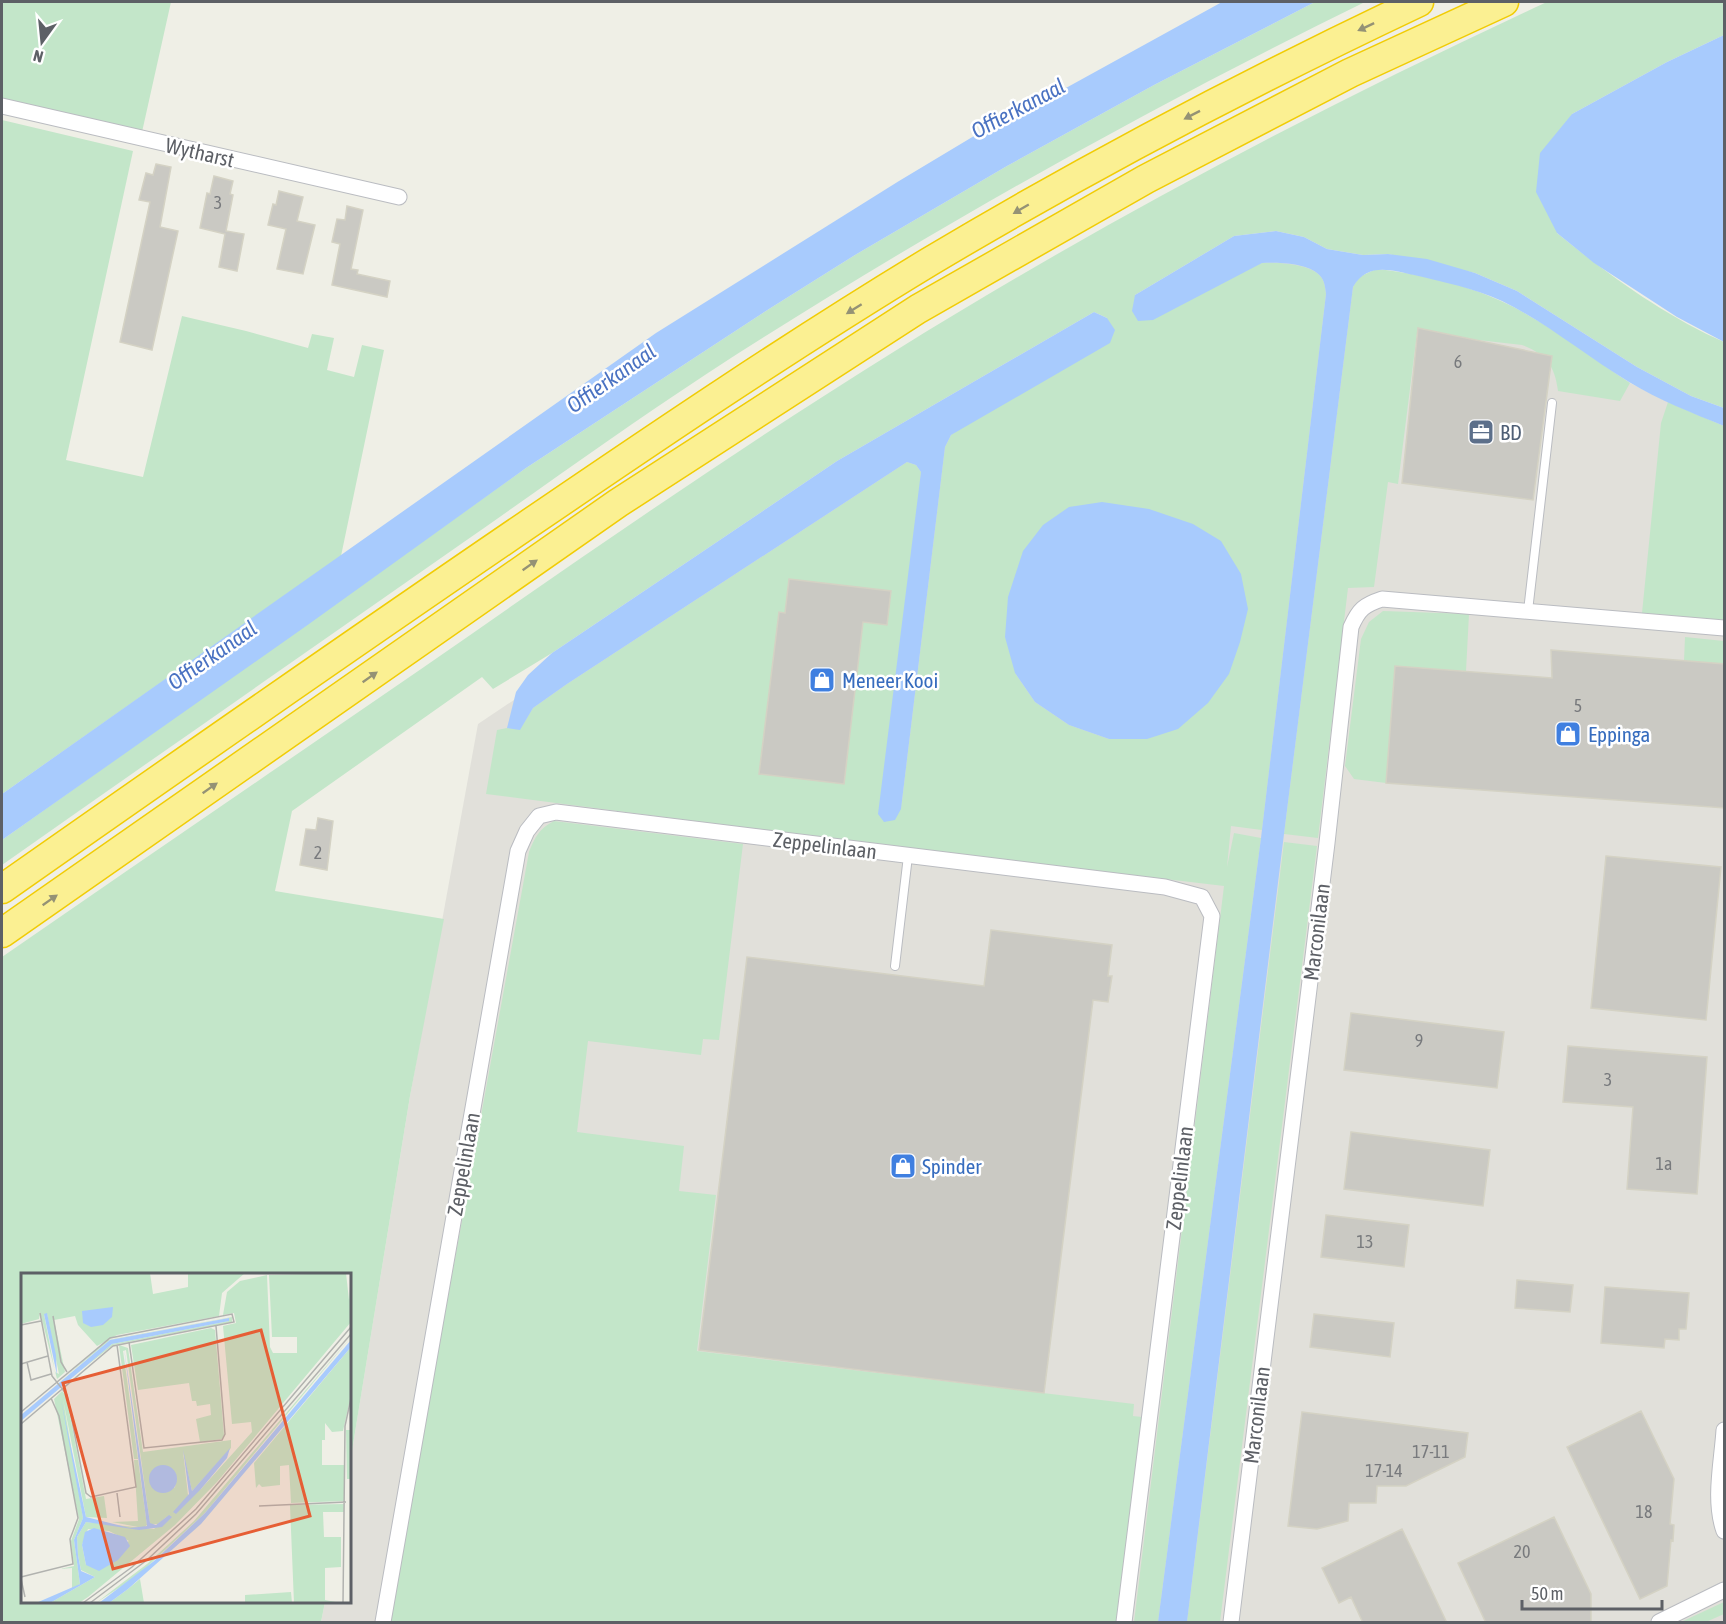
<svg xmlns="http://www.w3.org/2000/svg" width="1726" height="1624" viewBox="0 0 1726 1624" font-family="'Asap Condensed',sans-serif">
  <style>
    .industrial { fill: #e1e0da }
    .green { fill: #c3e6c9; fill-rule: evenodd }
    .water { fill: #a8cbfd }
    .building { fill: #cac9c3; stroke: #d4d2c4; stroke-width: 1.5 }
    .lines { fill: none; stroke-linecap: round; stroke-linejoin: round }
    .service-casing { stroke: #babcc1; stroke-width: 10 }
    .minor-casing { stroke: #babcc1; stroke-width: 17 }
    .motorway-casing { stroke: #f1cc05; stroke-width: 31 }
    .service { stroke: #fff; stroke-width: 8 }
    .minor { stroke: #fff; stroke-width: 15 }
    .motorway { stroke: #fbf092; stroke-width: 28 }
    .oneway { fill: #949275 }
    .labels { text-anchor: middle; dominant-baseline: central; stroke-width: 5; stroke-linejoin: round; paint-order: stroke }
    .number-label { font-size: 18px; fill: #787a7d }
    .street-label { font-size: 21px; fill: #5d6066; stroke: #fff }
    .service-label { font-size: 21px; fill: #4e5e75; stroke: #fff; text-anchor: start }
    .shop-label { font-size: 21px; fill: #366cbe; stroke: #fff; text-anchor: start }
    .water-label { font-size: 22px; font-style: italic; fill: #4a72c2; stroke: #fff }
    .inset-road { fill: none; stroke: #b1b2af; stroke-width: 1.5 }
    .view { fill: #e65e35; fill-opacity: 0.15; stroke: #e65e35; stroke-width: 3 }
    .inset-edge { fill: none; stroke: #5d6066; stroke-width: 3 }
  </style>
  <rect width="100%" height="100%" fill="#efefe6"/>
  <path class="industrial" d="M1246,248L1536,320L1630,383L1684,410L1724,426V1622H321L325,1602H350V1463L410,1096L478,724L897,444Z"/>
  <path class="green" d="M2,2H171L142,132L2,100Z
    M1315,2H1365C1139,113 919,236 708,373C624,428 543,487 461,544C308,651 154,758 2,865V840L526,468L769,309L855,255L1007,166L1154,85Z
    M1547,2H1724V35L1667,62L1572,114L1557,233C1607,274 1665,316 1724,342V408L1691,396L1637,367L1517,291L1475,273L1388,254L1363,255L1327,249L1304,237L1276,231L1234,236L1135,295L1262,263C1275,262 1306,264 1317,273C1324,278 1325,285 1326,294L1262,830L1231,826L1227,867L1234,833L1261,838L1158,1622H1134L1224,886L871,844L486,794L497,730L507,728L520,729L533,708L567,684L907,462L916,465L921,472L901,809L945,447L951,435L1107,318L1094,312L837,461L552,653L493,689L482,677L292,811L275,891L444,919L410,1096L350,1463V1274H22V1602H325L321,1622H2V957C142,860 283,764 424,667C579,559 734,451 895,351C1104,221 1324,105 1547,2ZM1015,673L1147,739H1109L1069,725L1035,702Z
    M2,120L133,151L66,460L143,477L182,316L246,331L308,348L312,334L334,338L327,370L354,377L362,345L384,350L341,556L2,794Z
    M1376,269C1416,273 1465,284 1501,301C1547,322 1588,355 1630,383L1620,401L1558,391C1555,366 1546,354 1522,345L1417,333L1398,484L1388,482L1374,587L1348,588L1318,838L1284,834L1353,287L1359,277Z
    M1668,402L1724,426V620L1642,613L1661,423Z
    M1383,611L1469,614L1466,671L1395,666L1386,783L1354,779L1345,766L1361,639L1369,622Z
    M1685,637L1724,641V664L1684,661Z
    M554,821L743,844L719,1040L703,1039L701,1055L588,1041L577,1132L684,1146L679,1191L716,1195L697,1351L1134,1404L1133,1416L1142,1417L1116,1622H389L529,852C535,837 539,829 554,821Z
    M1284,842L1317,846L1220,1622H1187Z
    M1724,1602V1614L1706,1622H1681Z"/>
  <path class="water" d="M1222,2H1315L1154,85L1007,166L855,255L769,309L526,468L309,624L2,840V794L656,333L899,181L989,127L1004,122Z
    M1724,35V342L1677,317L1594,263L1557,233L1536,192L1540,153L1572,114L1667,62Z
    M1276,231L1304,237L1327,249L1363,255L1388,254L1427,259L1475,273L1517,291L1637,367L1691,396L1724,408V426C1692,413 1659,400 1629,382C1586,356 1547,323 1502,301C1474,288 1443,282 1414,275C1391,270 1367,262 1353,287L1284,834L1187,1622H1158L1261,838L1326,294C1325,285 1324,278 1317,273C1305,263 1276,262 1262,263L1153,320L1138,321L1132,311L1135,295L1234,236Z
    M1094,312L1107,318L1115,330L1110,343L951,435L945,447L901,809L895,820L884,822L878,814L921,472L916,465L907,462L567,684L533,708L520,730L507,728L516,692L528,675L552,653L837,461Z
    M1102,502L1149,509L1193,524L1221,541L1241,574L1248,609L1240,642L1229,674L1208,703L1178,729L1147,739H1109L1069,725L1035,702L1015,673L1005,637L1008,597L1023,551L1043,525L1069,507Z"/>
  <path class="building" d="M156,164L171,167L160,227L178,231L152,350L120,342L150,202L139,200L146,173L153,175Z
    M214,176L233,181L230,194L233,195L226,231L244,234L237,271L219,267L225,234L200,228L207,193L210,194Z
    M279,191L303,197L297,221L315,225L303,274L277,269L286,229L268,225L273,204L276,205Z
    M347,206L363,210L351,269L358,270L357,274L390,281L387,297L332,285L340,244L332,242L337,219L345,220Z
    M1418,328L1552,356L1533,500L1402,483Z
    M789,579L891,591L887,625L863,622L844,784L759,774L779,612L785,613Z
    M1551,650L1725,664V808L1386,783L1395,666L1552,678Z
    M318,818L333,821L327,870L300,865L306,829L316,830Z
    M1606,856L1721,867L1706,1020L1591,1008Z
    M991,930L1112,945L1108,976H1112L1108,1002L1093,1000L1044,1393L699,1350L747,957L984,986Z
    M1351,1013L1504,1032L1497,1088L1344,1070Z
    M1568,1046L1707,1057L1697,1194L1627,1189L1633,1107L1563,1102Z
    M1351,1132L1490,1150L1483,1206L1344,1189Z
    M1326,1215L1409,1225L1404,1267L1321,1257Z
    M1517,1280L1573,1285L1570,1312L1515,1308Z
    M1605,1287L1689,1293L1686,1329H1679V1340L1665,1339L1664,1348L1601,1343Z
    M1314,1314L1394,1323L1390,1357L1310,1347Z
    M1641,1411L1674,1479L1670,1524L1674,1525L1673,1541L1671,1540L1667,1586L1640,1599L1567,1447Z
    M1302,1412L1468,1433L1465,1457L1406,1486H1377L1376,1503H1349L1348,1521L1317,1529L1288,1526Z
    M1554,1517L1591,1594V1623H1486L1458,1563Z
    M1402,1529L1430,1587L1447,1623H1363L1351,1597L1339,1603L1322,1568Z"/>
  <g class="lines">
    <g class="service-casing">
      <path id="service" d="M1528,611L1552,403
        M895,966L908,856"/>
    </g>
    <g class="minor-casing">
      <path id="minor" d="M2,106L399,197
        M1724,1430C1722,1462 1713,1500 1724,1531
        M383,1622L518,851L527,831L539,816L556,812L1165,887L1202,897L1212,916L1124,1622
        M1231,1622L1327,843L1351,627C1359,609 1364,605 1382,599L1724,628
        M1659,1622L1724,1590"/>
    </g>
    <g class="motorway-casing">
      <path id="motorway" d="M2,889C176,767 351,645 527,525C659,435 792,345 929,262C1088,167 1252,81 1419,2
        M2,933L618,503L918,309L1146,179L1350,73L1504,2"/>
    </g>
    <use href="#service" class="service"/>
    <use href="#minor" class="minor"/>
    <use href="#motorway" class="motorway"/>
  </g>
  <defs><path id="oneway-solid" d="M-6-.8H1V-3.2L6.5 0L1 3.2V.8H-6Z" transform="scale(1.5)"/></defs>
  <g class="oneway">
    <use href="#oneway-solid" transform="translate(1366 27) rotate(155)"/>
    <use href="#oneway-solid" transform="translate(1192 115) rotate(153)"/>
    <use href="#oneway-solid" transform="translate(1021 209) rotate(150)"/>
    <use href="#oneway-solid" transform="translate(854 309) rotate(148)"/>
    <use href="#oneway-solid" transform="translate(530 565) rotate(-35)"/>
    <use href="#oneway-solid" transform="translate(370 677) rotate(-35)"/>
    <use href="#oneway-solid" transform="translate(210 788) rotate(-35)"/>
    <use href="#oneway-solid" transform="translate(50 900) rotate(-35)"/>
  </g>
  <defs>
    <g id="office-square" transform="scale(1.35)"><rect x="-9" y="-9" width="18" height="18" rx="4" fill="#5c6f8a" stroke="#fff"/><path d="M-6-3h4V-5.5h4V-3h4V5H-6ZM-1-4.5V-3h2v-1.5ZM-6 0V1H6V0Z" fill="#fff"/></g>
    <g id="shop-square" transform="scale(1.35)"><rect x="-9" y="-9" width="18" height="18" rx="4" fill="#3f7fe0" stroke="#fff"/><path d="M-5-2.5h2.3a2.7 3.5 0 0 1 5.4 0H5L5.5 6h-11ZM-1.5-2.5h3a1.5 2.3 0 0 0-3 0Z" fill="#fff"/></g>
  </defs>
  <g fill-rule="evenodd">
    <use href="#office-square" x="1481" y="432"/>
    <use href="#shop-square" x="822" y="680"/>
    <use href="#shop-square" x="1568" y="734"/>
    <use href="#shop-square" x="903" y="1166"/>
  </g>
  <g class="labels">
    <g class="number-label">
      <text x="218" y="202">3</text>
      <text x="1458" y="361">6</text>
      <text x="1578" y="705">5</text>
      <text x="318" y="852">2</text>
      <text x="1419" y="1040">9</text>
      <text x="1608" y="1079">3</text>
      <text x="1664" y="1163">1a</text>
      <text x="1365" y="1241">13</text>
      <text x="1431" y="1451">17-11</text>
      <text x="1384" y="1470">17-14</text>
      <text x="1644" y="1511">18</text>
      <text x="1522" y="1551">20</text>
    </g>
    <g class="street-label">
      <text transform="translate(200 152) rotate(13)">Wytharst</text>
      <text transform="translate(825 845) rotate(7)">Zeppelinlaan</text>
      <text transform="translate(1316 932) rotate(-83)">Marconilaan</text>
      <text transform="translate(463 1164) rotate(-80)">Zeppelinlaan</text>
      <text transform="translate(1179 1178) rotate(-83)">Zeppelinlaan</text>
      <text transform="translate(1256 1415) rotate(-83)">Marconilaan</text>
    </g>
    <g class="service-label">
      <text x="1500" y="432">BD</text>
    </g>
    <g class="shop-label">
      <text x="842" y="680">Meneer Kooi</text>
      <text x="1588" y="734">Eppinga</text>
      <text x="922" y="1166">Spinder</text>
    </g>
    <g class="water-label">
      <text transform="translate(1018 108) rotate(-28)">Offierkanaal</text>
      <text transform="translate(611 378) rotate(-35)">Offierkanaal</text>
      <text transform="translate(212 655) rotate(-35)">Offierkanaal</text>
    </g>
  </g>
  <g transform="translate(21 1273)">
    <rect width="330" height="330" fill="#efefe6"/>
    <path d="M0,0H129L132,21L167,14V0H224L201,20L198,43L96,62L76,73L57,52L54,43L33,47L44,99L36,106L19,39L18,46L0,51ZM23,41H26L38,101L34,99ZM325,0L328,27L330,0V49L196,209L154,252L67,324L58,330H29L74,304L60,297L57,282L56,264L65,249L133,256L148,242L137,251H129L105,77L102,78L117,186H113L98,72L107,75L122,179L210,167V175L171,218L162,178L167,222L180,216L231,159L230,149L211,151L202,53L215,50L213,40L202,42L206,19L219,8L246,2L249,74L252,80H276V64H251L248,2ZM145,193L155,201L154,215L136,194ZM67,256L88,258L108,268L65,292L61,272ZM211,44V49L92,72L41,112L91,71L208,48V45L89,67L38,109L87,67ZM190,55L194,57L203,162L201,166L179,169L175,146L190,142L189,131L176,133L175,128H171L168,110L117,117L110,72ZM330,64L184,240L116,303L75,330L126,291L173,248ZM330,74V122L322,158L311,159L304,150V167H301V192H323V228L270,230L268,192L259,193V212L241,214L238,211L235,215L233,190ZM41,118L45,122L65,226L83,223L86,245L65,244L42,126L62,245L53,267L59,311L51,316V295L39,296L53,293L50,268L58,246L33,126ZM325,157H330V206H326ZM113,187H117L126,252L122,255L91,249L117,248ZM323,231V239H302L303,264H320V294L304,295V327L320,330H273L269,232ZM119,306L123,330H88L107,316ZM270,319L271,330H224V322Z" fill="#c3e6c9" fill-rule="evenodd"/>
    <path d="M92,34L91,44L82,52L70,54L62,50L61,38ZM26,40L35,82L36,102L23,41ZM208,45V48L91,71L0,148V142L89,67ZM330,67V74L180,251L107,316L88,330H78L133,288L184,240ZM103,75L129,250L135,252L148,242L151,244L141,254L118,257L65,249L56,264L57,282L60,298L74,304L29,330H15L59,311L53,267L62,245L40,127L65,244L109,255L126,253ZM209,175L206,185L180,216L155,241L152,239L168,221L162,176L171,218ZM128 206a14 14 0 1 1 28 0a14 14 0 1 1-28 0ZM73,255L104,264L109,273L97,287L78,298L65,292L61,272L64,259Z" fill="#a8cbfd"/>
    <path class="inset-road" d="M19,40L31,103L46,122L65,220L70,224L115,214L96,72M32,43L40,89L46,99M0,52L20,48M108,69L123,175L201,167L204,161L195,53M6,89L10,107L30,101M0,91L27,83M0,139L89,65L211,41L213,49L92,73L0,151M96,220L99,244M238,233L325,229M0,304L52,291L49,266L57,245L38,143L30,125M0,306L4,324M62,330L111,294L175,236L330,54M69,330L126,287L175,241L330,61M322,330L324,153L330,125"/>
    <path class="view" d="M240,57L289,243L92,296L42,110Z"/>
    <rect width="330" height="330" class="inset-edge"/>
  </g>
  <rect width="1726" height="1624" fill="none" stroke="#5d6066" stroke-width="6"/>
  <g transform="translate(42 42) rotate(195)" stroke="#ffffff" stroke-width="4.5" paint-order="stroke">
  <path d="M0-4.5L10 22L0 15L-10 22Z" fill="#5d6066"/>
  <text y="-9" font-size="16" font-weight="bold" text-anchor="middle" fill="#5d6066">N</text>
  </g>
  <path d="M1522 1600v9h140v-9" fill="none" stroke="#5d6066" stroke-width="3"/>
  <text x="1531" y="1600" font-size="18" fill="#5d6066" stroke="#ffffff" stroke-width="4.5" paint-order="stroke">50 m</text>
</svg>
